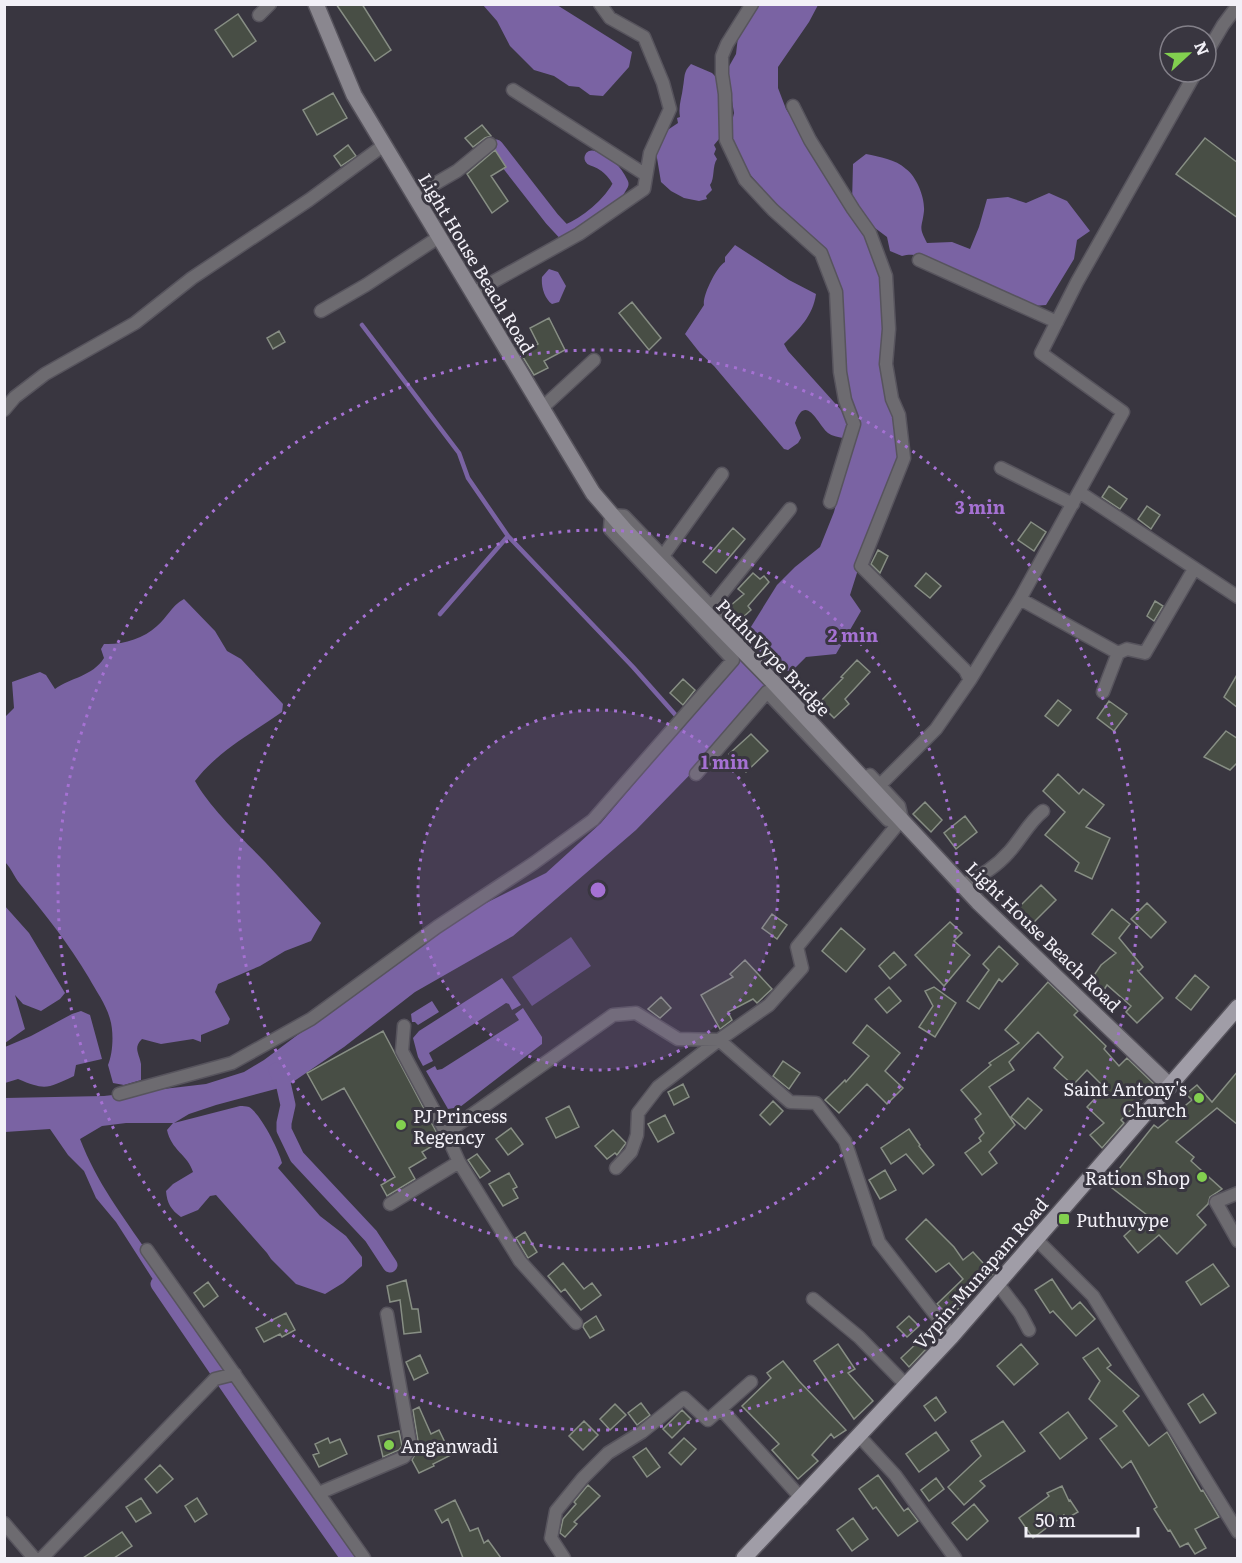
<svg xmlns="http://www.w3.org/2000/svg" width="1242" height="1563" viewBox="0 0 1242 1563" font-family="Literata,serif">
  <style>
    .green { fill: #625182 }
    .water { fill: #7a63a3 }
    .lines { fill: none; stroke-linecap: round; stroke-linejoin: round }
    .stream { stroke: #7a63a3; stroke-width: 4.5 }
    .canal { stroke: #7a63a3; stroke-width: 15 }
    .building { fill: #484e45; stroke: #878e84; stroke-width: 1.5 }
    .street-casing { stroke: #57545d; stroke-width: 15 }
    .secondary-casing { stroke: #57545d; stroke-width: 18 }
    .primary-casing { stroke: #57545d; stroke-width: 18 }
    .street { stroke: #6d6b70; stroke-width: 12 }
    .secondary { stroke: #8a878f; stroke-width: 15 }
    .primary { stroke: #a09da7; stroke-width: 15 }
    .ring { fill: none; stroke: #a571d3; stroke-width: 3; stroke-dasharray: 3 6 }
    .poi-dot { fill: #82d04f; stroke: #393640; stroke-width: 2 }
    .labels { text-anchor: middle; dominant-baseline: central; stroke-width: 6; stroke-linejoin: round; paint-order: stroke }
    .street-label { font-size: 18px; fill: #f2f0f7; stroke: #393640 }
    .poi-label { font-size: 18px; fill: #f2f0f7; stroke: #393640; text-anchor: start }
    .centre { fill: #a571d3; stroke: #393640; stroke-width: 3 }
    .ring-label { font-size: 18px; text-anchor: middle; font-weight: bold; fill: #a571d3; stroke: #393640; stroke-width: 6; stroke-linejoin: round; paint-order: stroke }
  </style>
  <rect width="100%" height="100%" fill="#393640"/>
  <path class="green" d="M571,937L591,966L532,1006L512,977Z"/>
  <path class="water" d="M483,5H557L632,52L629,67L603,96L590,95L579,87L569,86L554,76L534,70L510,46L497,21Z
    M756,5H818L809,22L778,67V88L786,109L863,226L885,283L896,411L898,462L869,535L850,595L861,611L836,654L806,657L793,670L779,672L713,751L636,830L513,936L415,992L344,1047L287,1086L216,1105L189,1114L174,1123L240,1106C243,1106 246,1106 249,1107C260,1113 279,1150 282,1163L278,1168L320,1216L346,1236L362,1257V1266L343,1283L325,1294L296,1284L271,1259L267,1253L216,1195L210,1196L198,1210L181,1217C171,1210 167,1203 166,1191L173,1184L193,1172C188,1155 171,1150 167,1130L173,1123H126L102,1126L80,1139C97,1183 122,1215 148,1253C161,1271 170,1290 180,1309L161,1292L116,1222L96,1198L84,1171L68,1155L50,1129L5,1132V1098L104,1096L206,1084L244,1072L264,1060L414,948L474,909L546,873L601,823L710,694L750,649L744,638L777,585L795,567L820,547L834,512L857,427L848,391L843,306L833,271L816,243L771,199L748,172L729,135L734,113L727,70L736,54L739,28Z
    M691,64L712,73L717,78L721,120L719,122V139L714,145L716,149L714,154L717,159C712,166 715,178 710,185L712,190L706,196L707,199L699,201L684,198L671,191L661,182L656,152L666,131L678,123L677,118L680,117C678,106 682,97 683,87C685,77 683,72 691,64Z
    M866,154C880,157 895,159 906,169C917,177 925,198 924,211C922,229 918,226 927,243L952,242L970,249L979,227L987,199L1008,197L1026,203L1049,193L1067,201L1090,231L1077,240L1074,259L1046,305L1033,306L945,268C935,258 915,252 902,256L890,251L887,237L871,225L852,203L853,164Z
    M735,245L789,280L816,294C813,316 799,329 784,344L788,351L842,411L847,414L849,426L847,436L843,438C838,437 832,436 828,433C818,425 806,392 795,423L801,438L798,443L788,450L784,449L714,366L700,353L685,334L704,305C702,296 717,266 725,262V257Z
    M549,269L558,272L566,286L559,302L552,304C544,298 541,286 542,277Z
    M184,599L215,631L227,651L241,659L283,704L282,712C251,734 218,751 195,781C210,808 243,839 265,862C284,882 302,903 321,923L311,941L285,951L260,966L218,984L215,992L230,1019L228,1024L201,1035V1042L193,1039L161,1044L142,1039C133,1048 139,1053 141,1064C141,1069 141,1075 141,1080L124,1085L113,1083L108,1065C113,1053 114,1032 110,1019C106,1004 96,991 89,978C69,944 45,914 20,884C14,877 12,869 5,862V717L14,708L12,682L40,672L46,675L55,689C70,678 93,676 104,658L101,649L104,644C122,645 143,639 157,626C168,617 170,607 184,599Z
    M4,905L29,933L65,993L60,999L41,1011L23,1004L15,995L25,1029L5,1043Z
    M502,978L521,1005L512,1010L509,1004L506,1003L429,1053L433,1061L423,1066L418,1057L413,1038L419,1031Z
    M432,1001L439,1012L418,1025L415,1022H412L411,1014Z
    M523,1008L542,1037V1044L460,1107L448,1109L426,1071L435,1066L437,1070L442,1069L519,1020L515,1014Z
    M81,1011L90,1015L102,1059L76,1065L74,1076C48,1088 46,1091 18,1079L5,1083V1047L31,1036L72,1014Z"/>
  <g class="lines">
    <path class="stream" d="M362,325L459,453L468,478L508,536
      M440,614L508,536L633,667L680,720"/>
    <path class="canal" d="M496,147L552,219L565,233C587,224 610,205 621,184C615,171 605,162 592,158
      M276,1070L284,1087L288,1105L284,1123V1130L297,1157L371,1236L390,1265
      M158,1284L246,1413L348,1558"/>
  </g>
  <path class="building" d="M336,4H362L391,50L375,61Z
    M238,14L256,41L233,57L215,30Z
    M333,93L347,118L317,135L303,110Z
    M482,125L491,136L485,138L473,147L465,138Z
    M1205,138L1238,163V218L1176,174Z
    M348,145L356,156L341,166L334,156Z
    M495,150L506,167L491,176L508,201L492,213L467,174Z
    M632,302L661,338L649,350L619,313Z
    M549,318L565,350L544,361L548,368L534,375L521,354L538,344L530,328Z
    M279,331L285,342L273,349L267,338Z
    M1109,486L1127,499L1120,509L1102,497Z
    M1147,506L1160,515L1151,529L1138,519Z
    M1031,522L1046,532L1034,551L1018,540Z
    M733,528L745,539L716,573L703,562Z
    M878,550L888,556L880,573L871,564Z
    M753,573L760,579L764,576L769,582L748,606L751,610L741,619L730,606L744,594L738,589Z
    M926,573L941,586L930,598L915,586Z
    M1155,601L1163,606L1154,621L1147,616Z
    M857,660L870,672L845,699L849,704L834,718L819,703L843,678L841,677Z
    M1238,673V708L1224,697Z
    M683,679L695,690L683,705L670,693Z
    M1058,700L1071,710L1058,726L1045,716Z
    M1109,701L1127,714L1114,731L1097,718Z
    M1226,731L1238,739V762L1230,770L1204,757Z
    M751,734L768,751L746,772L729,754Z
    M1058,774L1079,794L1083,789L1104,805L1086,827L1110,838L1092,879L1075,871L1079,863L1045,835L1065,812L1043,791Z
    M925,802L942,820L931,832L913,814Z
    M965,816L977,832L956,849L944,833Z
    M1041,885L1056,900L1030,926L1015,911Z
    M1147,903L1166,922L1151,938L1131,919Z
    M1112,909L1130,924L1119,938L1143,967L1139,971L1137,970L1163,998L1137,1023L1126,1012L1131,1006L1107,985L1100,996L1086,987L1101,965L1116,953L1092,934Z
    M772,914L787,925L777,939L762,928Z
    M950,922L962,933L954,941L970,955L944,986L915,955Z
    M841,928L865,949L846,972L822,951Z
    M999,946L1018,964L1002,982L999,979L979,1009L967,1001L989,970L983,964Z
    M894,952L906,965L890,979L879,966Z
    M745,960L772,989L757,1003L753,999L728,1012L732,1020L720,1029L701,995L733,977L730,974Z
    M1195,975L1209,987L1191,1010L1176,998Z
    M1048,982L1078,1011L1074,1015L1106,1046L1104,1049L1119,1066L1127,1058L1155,1085L1121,1120L1124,1123L1102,1148L1090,1135L1104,1123L1087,1107L1105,1088L1087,1070L1073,1085L1054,1068L1063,1057L1038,1032L1009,1062L1014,1070L989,1087L1015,1125L989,1152L997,1163L982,1175L965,1153L981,1141L979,1138L984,1133L975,1119L981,1114L961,1090L991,1065L989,1063L1019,1043L1005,1030Z
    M889,987L901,1001L887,1013L875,999Z
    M934,987L956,1003L935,1037L919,1027L933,1006L925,991Z
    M661,997L671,1008L660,1018L648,1009Z
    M867,1025L900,1053L885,1071L903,1088L887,1104L867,1084L839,1113L825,1100L845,1080L846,1082L869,1056L853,1043Z
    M383,1031L441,1141L422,1152L426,1158L409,1168L415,1179L387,1196L381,1185L395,1177L344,1088L322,1100L307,1073Z
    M783,1061L800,1073L789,1089L773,1076Z
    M1238,1071V1125L1217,1108L1176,1142L1194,1157L1191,1161L1222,1189L1210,1197L1208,1204L1197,1215L1206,1225L1177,1254L1159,1235L1138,1253L1124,1236L1147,1215L1107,1184L1154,1125L1158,1128L1192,1100L1186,1094L1197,1085L1212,1102Z
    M683,1084L689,1097L674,1105L668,1092Z
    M1028,1098L1042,1110L1025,1129L1011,1117Z
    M773,1101L783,1111L770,1125L760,1115Z
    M569,1106L579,1127L556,1138L546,1118Z
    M665,1115L674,1133L658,1142L648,1124Z
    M511,1128L523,1144L508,1155L496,1139Z
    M909,1129L920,1145L919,1146L934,1165L923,1174L906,1154L891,1164L881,1148Z
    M613,1130L626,1143L617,1155L615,1153L607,1159L595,1146Z
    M477,1154L490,1171L480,1178L468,1160Z
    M885,1170L896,1190L880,1199L869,1180Z
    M509,1173L517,1187L513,1189L518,1198L503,1206L489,1184Z
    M926,1219L954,1247L963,1260L973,1252L993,1274L950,1317L937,1304L963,1279L949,1263L936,1272L906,1239Z
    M525,1232L537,1252L528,1258L516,1238Z
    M563,1263L584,1289L592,1283L601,1295L581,1310L565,1289L561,1292L548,1276Z
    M1213,1264L1229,1286L1201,1305L1186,1282Z
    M1052,1279L1072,1309L1080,1302L1095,1319L1076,1336L1053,1311L1050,1313L1035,1290Z
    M406,1280L412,1309H418L421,1332L404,1334L400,1300L390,1302L387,1286Z
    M208,1282L218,1296L204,1307L194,1293Z
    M286,1313L295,1330L282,1337L280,1334L264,1342L256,1328Z
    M596,1316L604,1330L590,1338L583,1327L584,1324Z
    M909,1316L919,1326L907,1337L897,1327Z
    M921,1339L928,1347L909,1367L901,1358Z
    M838,1344L855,1369L848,1373L873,1401L854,1419L814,1361Z
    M1021,1344L1038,1364L1014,1385L997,1366Z
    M1098,1348L1111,1365L1107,1368L1139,1396L1123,1411L1149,1446L1167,1432L1201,1491L1203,1490L1219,1517L1195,1529L1206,1548L1195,1554L1188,1543L1180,1547L1170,1530L1168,1531L1154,1509L1157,1507L1131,1461L1122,1468L1100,1439L1117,1426L1089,1399L1100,1381L1083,1358Z
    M420,1355L428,1373L414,1380L406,1362Z
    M783,1361L799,1381L846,1430L834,1438L831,1434L812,1455L818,1461L798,1479L772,1450L779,1444L742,1406L771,1378L767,1373Z
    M1203,1394L1216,1413L1200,1423L1188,1404Z
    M936,1397L946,1412L935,1421L924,1406Z
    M641,1403L650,1415L637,1425L628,1413Z
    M615,1404L626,1415L610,1430L600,1419Z
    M419,1407L431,1434L439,1430L451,1455L433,1464L434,1466L419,1473L412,1460L419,1447L413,1410Z
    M682,1410L691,1419L672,1438L663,1429Z
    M1068,1412L1087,1438L1060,1459L1040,1433Z
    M584,1421L598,1435L583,1450L569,1436Z
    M1003,1421L1025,1451L980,1481L985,1486L964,1505L948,1487L981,1456L971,1441Z
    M399,1431L402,1446L399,1450L383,1457L378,1436Z
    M936,1432L949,1450L919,1472L906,1454Z
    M328,1438L330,1443L340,1439L347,1454L319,1467L313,1455L319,1453L315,1444Z
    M684,1438L696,1449L681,1465L669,1453Z
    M646,1448L660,1467L647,1477L633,1457Z
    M160,1465L173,1479L157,1493L145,1479Z
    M878,1475L904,1511L908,1508L918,1521L898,1536L876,1507L873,1509L859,1489Z
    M936,1478L944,1489L929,1501L921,1490Z
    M588,1485L600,1496L574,1522L577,1524L565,1537L560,1533L563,1519L576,1504L574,1502Z
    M1062,1486L1069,1501L1070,1500L1078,1512L1066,1519L1064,1515L1033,1538L1019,1518L1049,1496L1047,1493Z
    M141,1498L151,1513L136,1522L126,1507Z
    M197,1498L207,1514L195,1522L185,1506Z
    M455,1500L470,1531L478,1528L484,1543L488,1540L501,1558H463L448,1519L442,1523L435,1510Z
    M974,1504L988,1521L967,1540L952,1523Z
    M853,1518L868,1539L852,1551L837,1530Z
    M122,1532L132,1546L114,1558H83Z"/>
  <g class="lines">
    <g class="street-casing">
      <path id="street" d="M752,4L727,44L722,56V74L725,94L726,140L745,180L773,210L821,253L836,292L840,372L845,400L854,424L830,502
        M259,15L270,4
        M1206,54L1223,25L1238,5
        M513,90L646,175
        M793,106L810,140L853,209L870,233L886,276L889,329L886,364L892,399L899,415L904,458L861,566L965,670L970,680L936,729L880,785
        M414,196L457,171L490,144
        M919,260L1057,322
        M473,293L579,234L644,189L650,153L670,109L663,83L644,37L610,18L600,4
        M321,311L366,285L439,237
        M542,408L594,360
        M4,410L15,397L45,374L135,323L192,278L309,200L384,145
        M1001,468L1073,504
        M1079,492L1238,597
        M663,556L722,474
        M711,607L790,509
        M1118,653L1020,599L1123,412L1041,353L1077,282L1196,72
        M970,680L1020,599
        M1103,692L1118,653L1127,649L1145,653L1194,569
        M696,774L767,692L888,820L902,819
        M870,775L899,806L902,819L797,947L802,968L769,1005L719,1040L790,1102L816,1103L845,1141L879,1242L952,1336
        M962,885C980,877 996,867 1009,852C1021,839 1029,822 1043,811
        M404,1026L402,1051L446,1133
        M119,1094L232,1063L311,1019L437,927L534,863L593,820L733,660L610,529L611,515L624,516L742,639
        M459,1162L446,1133L613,1015L636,1013L678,1039L719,1040L658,1087L638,1113L637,1135L631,1152L616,1168
        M1238,1193L1216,1202L1238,1241
        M390,1204L459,1162L520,1261L576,1323
        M1036,1239L1093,1296L1238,1532
        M147,1250L364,1558
        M998,1284L1020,1313L1029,1330
        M813,1299L859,1337L907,1386
        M721,1409L802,1499
        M860,1437L895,1475L955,1558
        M319,1493L404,1457L411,1448L387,1314
        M4,1523L34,1558
        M42,1558L215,1379L235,1374
        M564,1558L551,1538L556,1511L583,1478L608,1453L642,1432L684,1398L708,1420L751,1382"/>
    </g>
    <g class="secondary-casing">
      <path id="secondary" d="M316,4L354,95L593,493L625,530L773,682L978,902L1170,1086"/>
    </g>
    <g class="primary-casing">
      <path id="primary" d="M744,1558L952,1336L1238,1007"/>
    </g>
    <use href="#street" class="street"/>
    <use href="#secondary" class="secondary"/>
    <use href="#primary" class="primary"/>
  </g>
  <circle cx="598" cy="890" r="180" fill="#a571d3" fill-opacity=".12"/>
  <g class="ring">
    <circle cx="598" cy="890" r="180"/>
    <circle cx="598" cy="890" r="360"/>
    <circle cx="598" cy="890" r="540"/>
  </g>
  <g class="poi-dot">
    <circle cx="1199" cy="1098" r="6"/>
    <circle cx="401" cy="1125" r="6"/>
    <circle cx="1202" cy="1177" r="6"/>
    <rect x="1058" y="1213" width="12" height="12" rx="3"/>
    <circle cx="389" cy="1445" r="6"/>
  </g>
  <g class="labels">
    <g class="street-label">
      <text transform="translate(477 263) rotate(59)">Light House Beach Road</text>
      <text transform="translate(774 657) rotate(46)">PuthuVype Bridge</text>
      <text transform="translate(1044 936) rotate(44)">Light House Beach Road</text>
      <text transform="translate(980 1273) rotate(-49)">Vypin-Munapam Road</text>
    </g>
    <g class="poi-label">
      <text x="1187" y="1088" text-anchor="end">Saint Antony's<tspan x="1187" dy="21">Church</tspan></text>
      <text x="413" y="1115">PJ Princess<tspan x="413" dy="21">Regency</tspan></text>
      <text x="1190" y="1177" text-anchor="end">Ration Shop</text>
      <text x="1076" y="1219">Puthuvype</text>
      <text x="401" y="1445">Anganwadi</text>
    </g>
  </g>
  <circle cx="598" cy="890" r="9" class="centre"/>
  <g class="ring-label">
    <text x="980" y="514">3 min</text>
    <text x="853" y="642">2 min</text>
    <text x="725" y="769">1 min</text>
  </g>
  <rect width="1242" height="1563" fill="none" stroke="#f2f0f7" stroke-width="12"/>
  <g transform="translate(1188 54) rotate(68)"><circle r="28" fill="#393640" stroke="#838089" stroke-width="1.5"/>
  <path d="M0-4.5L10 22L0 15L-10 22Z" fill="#82d04f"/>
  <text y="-9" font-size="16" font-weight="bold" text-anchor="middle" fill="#f2f0f7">N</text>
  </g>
  <path d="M1026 1527v9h112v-9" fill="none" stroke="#f2f0f7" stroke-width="3"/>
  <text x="1035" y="1527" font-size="18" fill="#f2f0f7" stroke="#393640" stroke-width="4.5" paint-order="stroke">50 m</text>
</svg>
